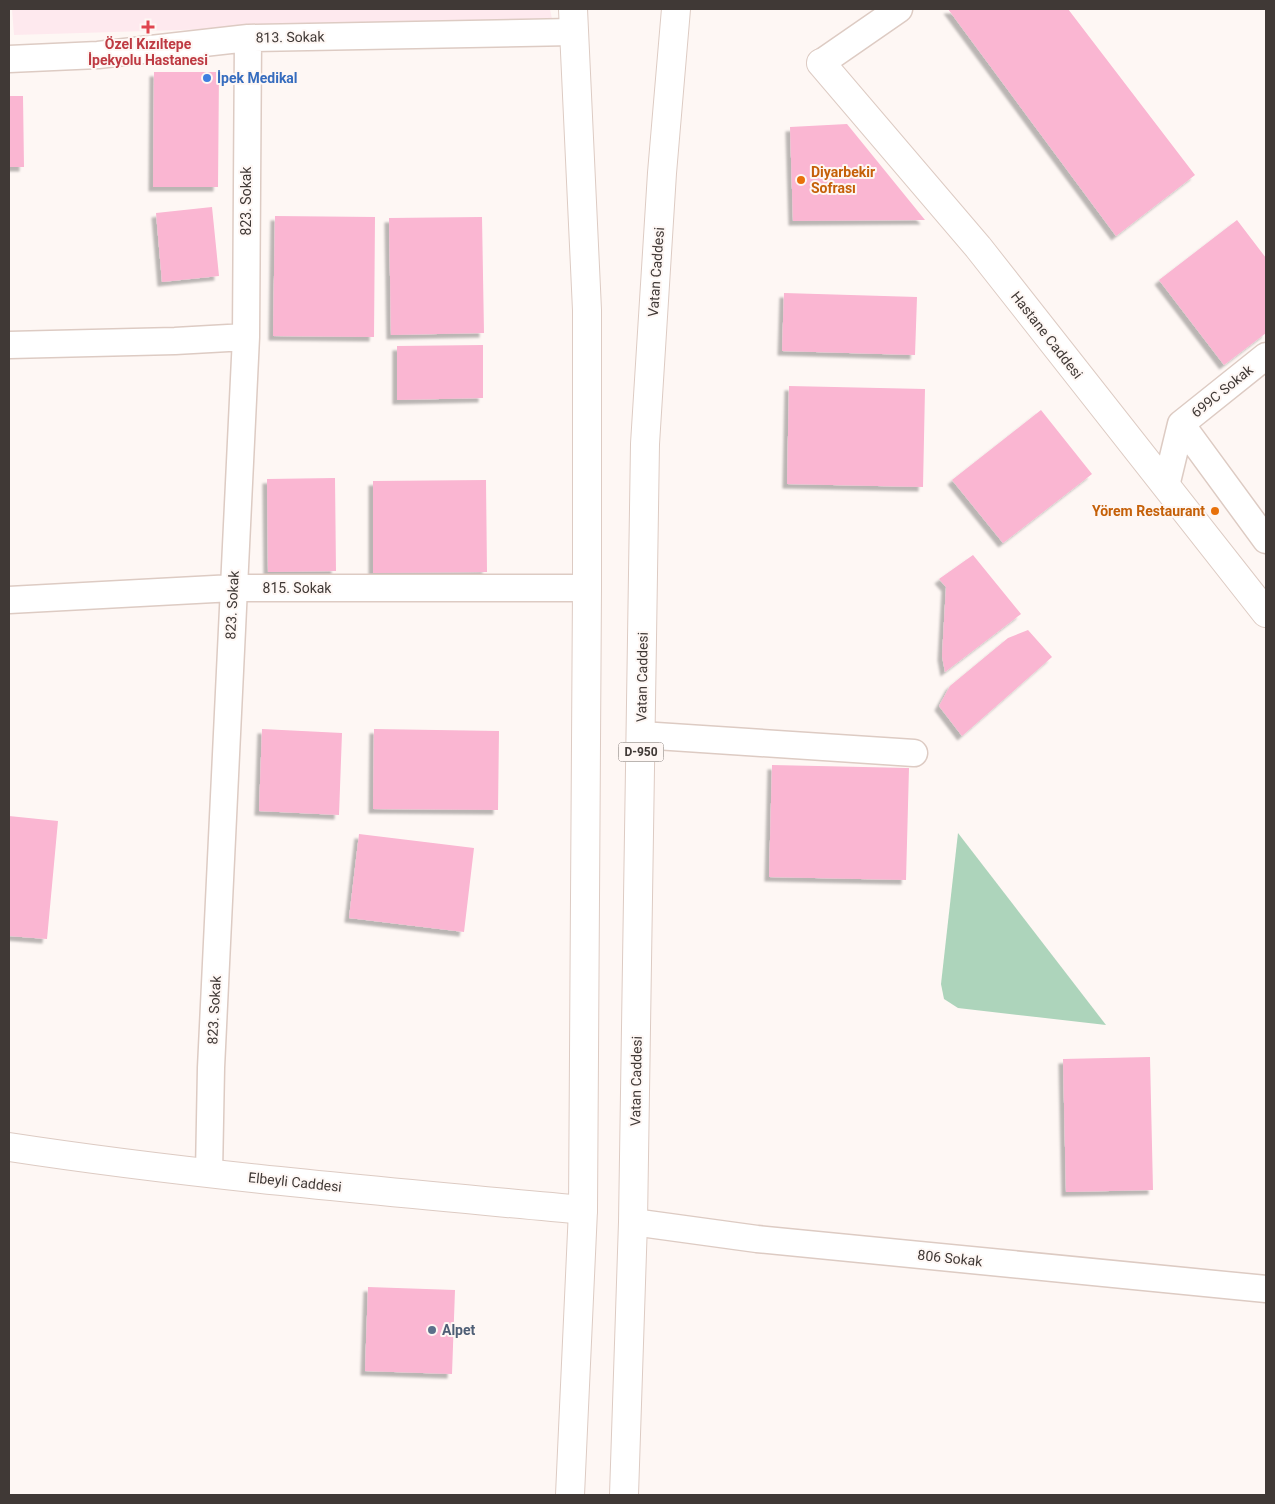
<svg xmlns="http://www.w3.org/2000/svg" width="1275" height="1504" viewBox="0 0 1275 1504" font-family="Roboto,sans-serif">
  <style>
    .medical { fill: #fee9ee }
    .green { fill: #add4bb }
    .building { fill: #fab6d2; filter: url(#shadow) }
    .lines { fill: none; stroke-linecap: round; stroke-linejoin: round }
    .street-casing { stroke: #ddcbc3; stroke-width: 29 }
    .secondary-casing { stroke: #ddcbc3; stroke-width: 30 }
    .highway-casing { stroke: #ddcbc3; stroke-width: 30 }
    .street { stroke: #fff; stroke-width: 26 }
    .secondary { stroke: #fff; stroke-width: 28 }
    .highway { stroke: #fff; stroke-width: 28 }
    .health-dot { fill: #e0444e; stroke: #fef7f4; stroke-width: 2 }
    .shop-dot { fill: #3f7fe0; stroke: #fef7f4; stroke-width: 2 }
    .food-dot { fill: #e8710a; stroke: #fef7f4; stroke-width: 2 }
    .service-dot { fill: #5c6f8a; stroke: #fef7f4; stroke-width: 2 }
    .labels { text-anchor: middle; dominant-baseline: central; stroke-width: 4; stroke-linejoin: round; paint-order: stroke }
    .shield { fill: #fef7f4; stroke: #79726f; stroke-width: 1 }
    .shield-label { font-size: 12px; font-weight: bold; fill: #403936 }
    .street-label { font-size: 14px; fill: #403936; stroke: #fef7f4 }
    .health-label { font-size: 14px; font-weight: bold; fill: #be3a42; stroke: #fef7f4 }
    .shop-label { font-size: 14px; font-weight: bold; fill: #366cbe; stroke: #fef7f4; text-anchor: start }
    .food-label { font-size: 14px; font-weight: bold; fill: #c56008; stroke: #fef7f4; text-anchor: start }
    .service-label { font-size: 14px; font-weight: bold; fill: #4e5e75; stroke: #fef7f4; text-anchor: start }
  </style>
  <defs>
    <filter id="shadow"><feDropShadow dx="-4.5" dy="4.5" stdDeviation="1" flood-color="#0004"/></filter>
  </defs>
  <rect width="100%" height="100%" fill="#fef7f4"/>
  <path class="medical" d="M12,9H550L552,19L14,35Z"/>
  <path class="green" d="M958,833L1106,1025L958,1008L944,999L941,984Z"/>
  <path class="building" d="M948,9H1068L1195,175L1116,236Z
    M154,72H219L218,187H153Z
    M9,96H23L24,167H9Z
    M847,124L925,220L793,221L790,127Z
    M212,207L219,276L162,282L156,213Z
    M275,216L375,217L374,337L273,336Z
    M482,217L484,333L391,335L389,218Z
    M1237,220L1266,258V333L1224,365L1159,280Z
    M784,293L917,297L915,355L782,351Z
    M483,345V398L397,400V346Z
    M789,386L925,389L923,487L787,484Z
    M1041,410L1092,474L1003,543L952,480Z
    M335,478L336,571L268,572L267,479Z
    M486,480L487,572L373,573V481Z
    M973,555L1021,614L945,672L942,656L946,587L939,579Z
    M1028,630L1052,657L962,736L939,706L950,686L1008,638Z
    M262,729L342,733L339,815L259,811Z
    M374,729L499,731L498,810L373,809Z
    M772,765L909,768L906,880L769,877Z
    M9,816L58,821L47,939L9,936Z
    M359,834L474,848L464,932L349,918Z
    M1150,1057L1153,1190L1066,1192L1063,1059Z
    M368,1287L455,1290L452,1374L365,1371Z"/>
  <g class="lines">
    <g class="street-casing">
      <path id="street" d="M9,59L98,55L248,38L573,32
        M821,63L899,9
        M9,345L175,341L246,337
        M1181,424L1266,540
        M1166,486L1181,424L1266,356
        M9,600L233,588H587
        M641,735L914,753
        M209,1173L211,1068L246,337L248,38
        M633,1222L757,1239L1266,1289"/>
    </g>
    <g class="secondary-casing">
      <path id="secondary" d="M821,63L978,247L1266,613
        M9,1147C199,1176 391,1192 583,1210"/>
    </g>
    <g class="highway-casing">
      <path id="highway" d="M570,1495L583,1210L587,588V310L573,9
        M624,1495L633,1222L645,444L662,173L676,9"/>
    </g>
    <use href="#street" class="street"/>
    <use href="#secondary" class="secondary"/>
    <use href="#highway" class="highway"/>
  </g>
  <path class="health-dot" d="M145.5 19.5h5v5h5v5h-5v5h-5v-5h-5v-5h5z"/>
  <circle class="shop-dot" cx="207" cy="78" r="5"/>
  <g class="food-dot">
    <circle cx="801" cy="180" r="5"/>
    <circle cx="1215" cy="511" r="5"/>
  </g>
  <circle class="service-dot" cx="432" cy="1330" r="5"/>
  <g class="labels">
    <rect class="shield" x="618.5" y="742.5" width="45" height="19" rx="4"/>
    <g class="shield-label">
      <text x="641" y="752">D-950</text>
    </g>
    <g class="street-label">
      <text transform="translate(290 37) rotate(-1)">813. Sokak</text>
      <text transform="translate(246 201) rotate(-90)">823. Sokak</text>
      <text transform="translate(656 272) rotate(-86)">Vatan Caddesi</text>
      <text transform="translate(1047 335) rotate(52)">Hastane Caddesi</text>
      <text transform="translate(1222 391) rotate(-39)">699C Sokak</text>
      <text x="297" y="588">815. Sokak</text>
      <text transform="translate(232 605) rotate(-87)">823. Sokak</text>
      <text transform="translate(642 677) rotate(-89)">Vatan Caddesi</text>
      <text transform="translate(214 1010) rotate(-87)">823. Sokak</text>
      <text transform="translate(636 1081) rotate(-89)">Vatan Caddesi</text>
      <text transform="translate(295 1182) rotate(6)">Elbeyli Caddesi</text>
      <text transform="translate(950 1258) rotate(6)">806 Sokak</text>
    </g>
    <g class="health-label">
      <text x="148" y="44">Özel Kızıltepe<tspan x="148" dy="16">İpekyolu Hastanesi</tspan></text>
    </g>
    <g class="shop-label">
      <text x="217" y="78">İpek Medikal</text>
    </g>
    <g class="food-label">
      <text x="811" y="172">Diyarbekir<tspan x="811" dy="16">Sofrası</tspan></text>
      <text x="1205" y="511" text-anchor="end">Yörem Restaurant</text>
    </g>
    <g class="service-label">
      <text x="442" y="1330">Alpet</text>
    </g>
  </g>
  <rect width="1275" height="1504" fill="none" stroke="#403936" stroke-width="20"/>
</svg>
